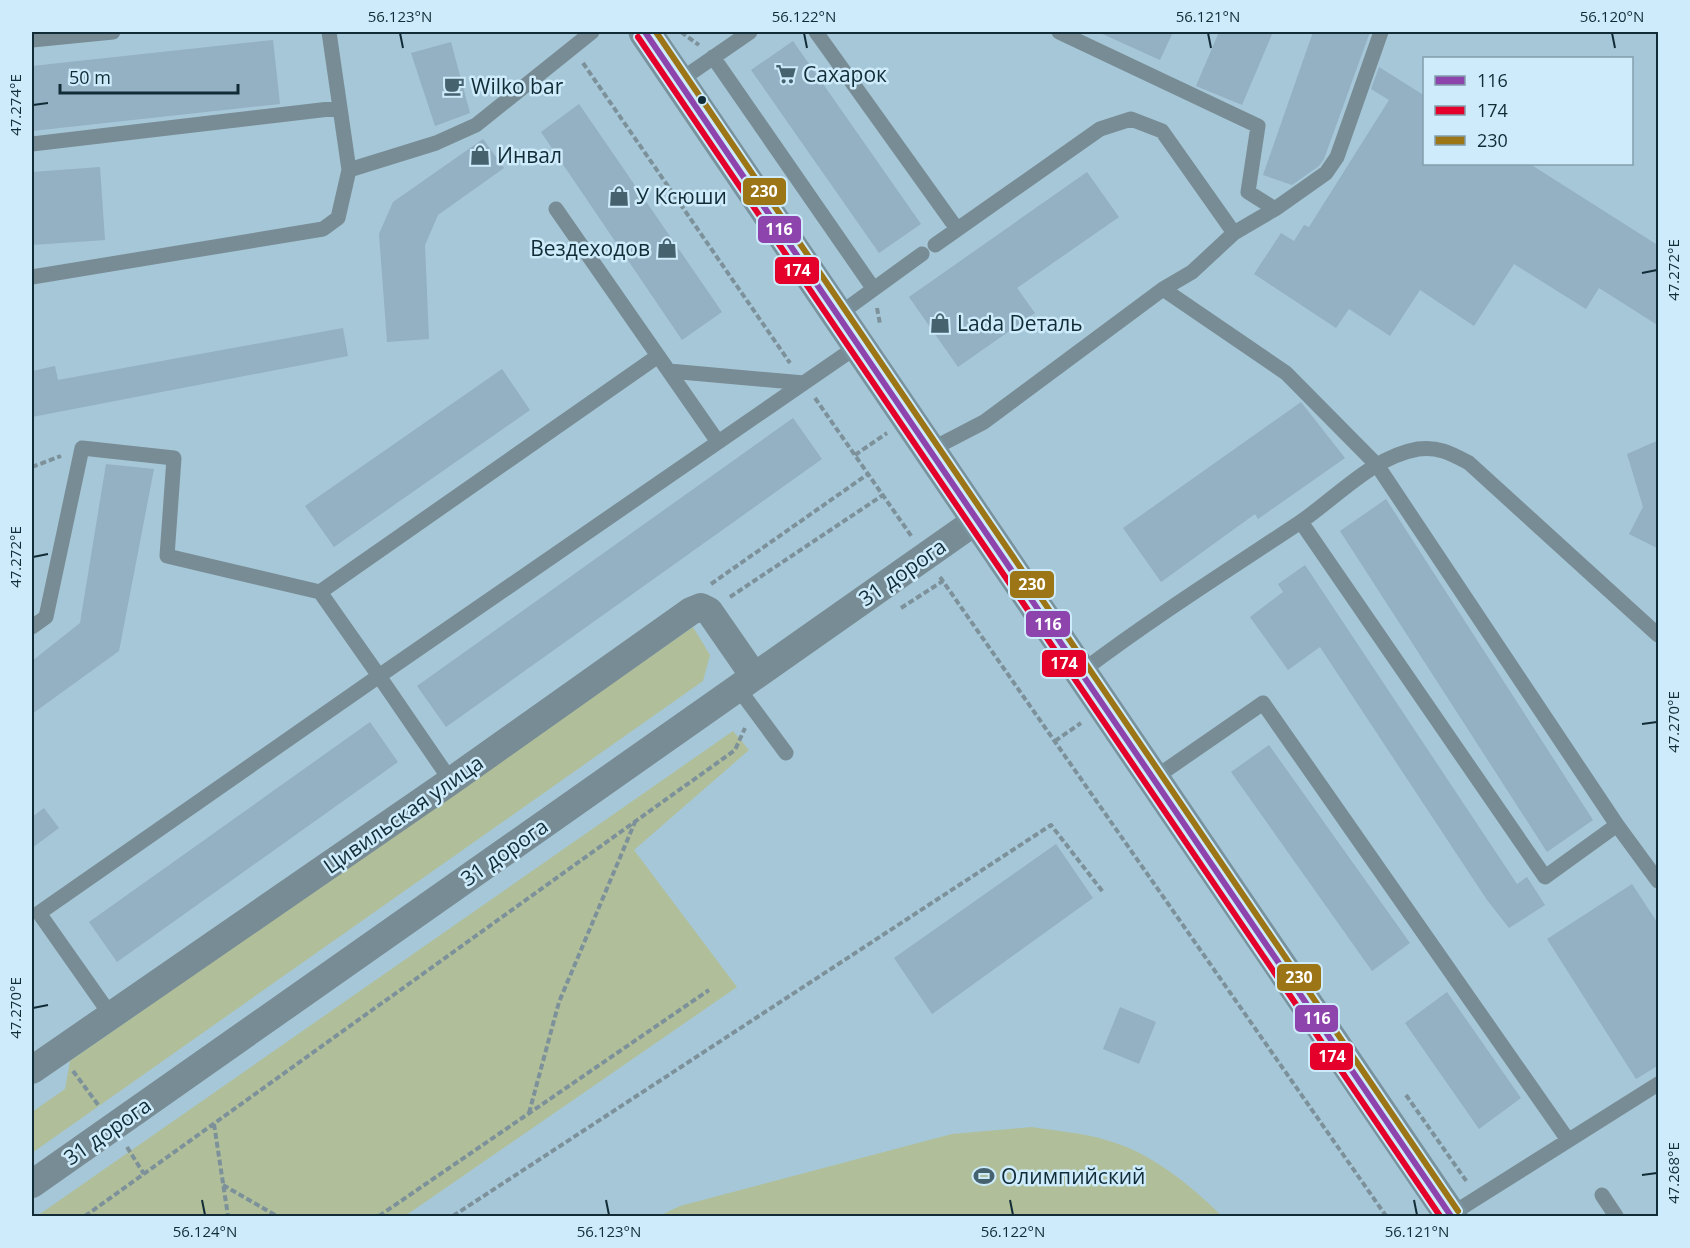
<svg xmlns="http://www.w3.org/2000/svg" width="1690" height="1248" viewBox="0 0 1690 1248" font-family="'Open Sans',sans-serif">
  <style>
    .green { fill: #b0bf9a }
    .building { fill: #94b0c3 }
    .lines { fill: none; stroke-linecap: round; stroke-linejoin: round }
    .path { stroke: #7d919b; stroke-width: 4; stroke-dasharray: 6 3; stroke-linecap: butt }
    .lane { stroke: #788c95; stroke-width: 15 }
    .street { stroke: #788c95; stroke-width: 28 }
    .secondary { stroke: #78929e; stroke-width: 33 }
    .bus-1-casing { stroke: #cdebfa; stroke-width: 10 }
    .bus-2-casing { stroke: #cdebfa; stroke-width: 10 }
    .bus-3-casing { stroke: #cdebfa; stroke-width: 10 }
    .bus-1 { stroke: #8e44ad; stroke-width: 6 }
    .bus-2 { stroke: #e4002b; stroke-width: 6 }
    .bus-3 { stroke: #9b7516; stroke-width: 6 }
    .ticks { fill: none; stroke: #122c37; stroke-width: 2 }
    .bus-dot { fill: #122c37; stroke: #cdebfa; stroke-width: 2 }
    .labels { text-anchor: middle; dominant-baseline: central; stroke-width: 5; stroke-linejoin: round; paint-order: stroke }
    .poi-label { font-size: 21px; fill: #122c37; stroke: #cdebfa; text-anchor: start }
    .street-label { font-size: 21px; fill: #122c37; stroke: #cdebfa }
    .line-badge { stroke: #cdebfa; stroke-width: 2 }
    .badge-label { font-size: 16px; text-anchor: middle; font-weight: bold; fill: #fff }
    .neatline { fill: none; stroke: #122c37; stroke-width: 2 }
    .ticks-label { font-size: 15px; text-anchor: middle; fill: #122c37 }
  </style>
  <rect width="100%" height="100%" fill="#a6c7d7"/>
  <path class="green" d="M693,627L710,655L703,681L32,1153V1112L65,1089L70,1061Z
    M733,731L749,750L634,850L737,987L405,1216H37Z
    M1032,1127C1057,1131 1083,1133 1106,1140C1151,1152 1190,1185 1222,1216H659L680,1206L952,1134Z"/>
  <path class="building" d="M1098,32H1173L1160,60Z
    M1219,32H1273L1242,105L1196,86Z
    M1313,32H1370L1324,159L1319,166L1292,185L1263,175Z
    M273,40L280,104L32,131V66Z
    M793,41L921,224L879,253L751,70Z
    M451,42L470,113L435,126L411,53Z
    M1379,67L1425,96V164H1530L1659,246V326L1599,288L1586,309L1514,264L1474,326L1420,290L1390,336L1349,309L1336,328L1254,274L1281,233L1294,241L1304,225L1309,227L1389,100L1371,89Z
    M579,104L722,312L682,340L541,132Z
    M483,139L504,168L438,215L425,245L429,339L387,342L379,234L393,202Z
    M100,167L105,240L32,245V172Z
    M1087,172L1119,217L1017,288L1035,313L958,367L909,297Z
    M343,328L348,356L32,417V371L55,366L58,380Z
    M502,369L530,410L334,547L305,506Z
    M1301,402L1345,458L1258,519L1255,514L1161,582L1123,528Z
    M793,418L822,459L446,727L417,686Z
    M1659,440V549L1629,534L1643,507L1627,454Z
    M106,464L154,469L119,651L32,714V661L80,623Z
    M1386,499L1593,820L1547,852L1340,531Z
    M1305,565L1517,884L1527,877L1545,905L1509,928L1487,900L1320,647L1288,670L1250,617L1283,592L1278,584Z
    M370,722L398,762L117,962L89,922Z
    M1269,745L1410,943L1372,971L1231,772Z
    M44,808L59,828L32,848V817Z
    M1056,844L1093,898L932,1014L894,958Z
    M1632,884L1659,925V1065L1636,1079L1547,939Z
    M1447,992L1521,1098L1479,1129L1405,1023Z
    M1120,1007L1156,1022L1139,1064L1103,1049Z"/>
  <g class="lines">
    <path class="path" d="M681,32L699,45
      M583,63L790,363
      M877,308L880,324
      M815,398L912,537
      M855,455L887,433
      M32,467L61,456
      M940,577L1386,1216
      M711,584L868,474
      M730,597L883,495
      M901,608L943,581
      M1055,741L1081,723
      M73,1071L99,1106
      M1406,1095L1467,1182
      M529,1113L559,1002L635,822
      M214,1124L228,1216
      M127,1147L144,1174
      M223,1185L277,1216
      M85,1216L735,750L745,728
      M379,1216L709,990
      M453,1216L1051,825L1103,892"/>
    <path class="lane" d="M329,32L349,170
      M816,32L957,229
      M1059,32L1258,126L1248,192L1275,209
      M32,40L113,32
      M713,57L873,288
      M679,81L750,32
      M32,144L338,108
      M556,209L718,442
      M935,245L1100,129L1131,119L1162,131L1234,233
      M32,277L323,229L338,218L349,170L436,143L476,125L592,32
      M1163,289L1286,373L1377,465L1617,825
      M838,315L922,254
      M658,356L320,592L379,676L859,345
      M669,371L804,383
      M930,450L984,422L1163,289L1192,272L1234,233L1275,209L1326,173L1337,157L1381,32
      M1301,522L1545,877L1617,825L1658,881
      M32,627L46,617L82,448L174,458L167,556L320,592
      M1081,672C1151,619 1225,572 1299,523C1336,498 1372,457 1418,449C1438,446 1452,454 1469,463L1658,635
      M738,688L786,753
      M1153,779L1263,703L1568,1140
      M110,1014L39,913L379,676L451,781
      M1602,1195L1616,1216
      M1450,1215L1658,1084"/>
    <path class="street" d="M32,1070L451,781L691,611L701,607L709,611L754,676
      M32,1184L977,520"/>
    <path class="secondary" d="M645,32L1451,1216"/>
    <g class="bus-1-casing">
      <path id="bus-1" d="M645,32L1451,1216"/>
    </g>
    <g class="bus-2-casing">
      <path id="bus-2" d="M638,37L1440,1216"/>
    </g>
    <g class="bus-3-casing">
      <path id="bus-3" d="M656,32L1458,1211"/>
    </g>
    <use href="#bus-1" class="bus-1"/>
    <use href="#bus-2" class="bus-2"/>
    <use href="#bus-3" class="bus-3"/>
  </g>
  <path class="ticks" d="M400,33L403,48M804,33L807,48M1208,33L1211,48M1612,33L1615,48M33,105L48,103M1642,273L1657,270M33,557L48,554M1642,724L1657,722M33,1008L48,1005M1642,1175L1657,1173M202,1200L205,1215M606,1200L609,1215M1010,1200L1013,1215M1414,1200L1417,1215"/>
  <defs>
    <g id="supermarket-bare" transform="scale(1.62)"><path d="M-6-5.5h2.5l.6 2H6L4.5 2H-2.5L-4.4-4H-6ZM-1.5 3.2a1.3 1.3 0 1 0 .1 0ZM3 3.2a1.3 1.3 0 1 0 .1 0Z" fill="#46626f" stroke="#cdebfa" stroke-width="2.5" paint-order="stroke"/></g>
    <g id="cafe-bare" transform="scale(1.62)"><path d="M-5.5-4.5H6V0H3Q3 3.5 0 3.5H-2.5Q-5.5 3.5-5.5 0ZM3-3.2v2h1.7v-2ZM-6 4.5H4V6H-6Z" fill="#46626f" stroke="#cdebfa" stroke-width="2.5" paint-order="stroke"/></g>
    <g id="shop-bare" transform="scale(1.62)"><path d="M-5-2.5h2.3a2.7 3.5 0 0 1 5.4 0H5L5.5 6h-11ZM-1.5-2.5h3a1.5 2.3 0 0 0-3 0Z" fill="#46626f" stroke="#cdebfa" stroke-width="2.5" paint-order="stroke"/></g>
    <g id="stadium-bare" transform="scale(1.62)"><path d="M0-5a6.5 5 0 1 0 0 10a6.5 5 0 1 0 0-10ZM-3.5-1.8h7v3.6h-7Z" fill="#46626f" stroke="#cdebfa" stroke-width="2.5" paint-order="stroke"/></g>
  </defs>
  <g fill-rule="evenodd">
    <use href="#supermarket-bare" x="786" y="74"/>
    <use href="#cafe-bare" x="454" y="86"/>
    <use href="#shop-bare" x="480" y="155"/>
    <use href="#shop-bare" x="619" y="196"/>
    <use href="#shop-bare" x="667" y="248"/>
    <use href="#shop-bare" x="940" y="323"/>
    <use href="#stadium-bare" x="984" y="1176"/>
  </g>
  <circle class="bus-dot" cx="702" cy="100" r="5"/>
  <g class="labels">
    <g class="poi-label">
      <text x="803" y="74">Сахарок</text>
      <text x="471" y="86">Wilko bar</text>
      <text x="497" y="155">Инвал</text>
      <text x="636" y="196">У Ксюши</text>
      <text x="650" y="248" text-anchor="end">Вездеходов</text>
      <text x="957" y="323">Lada Dеталь</text>
      <text x="1001" y="1176">Олимпийский</text>
    </g>
    <g class="street-label">
      <text transform="translate(902 572) rotate(-35)">31 дорога</text>
      <text transform="translate(403 814) rotate(-35)">Цивильская улица</text>
      <text transform="translate(504 852) rotate(-35)">31 дорога</text>
      <text transform="translate(107 1131) rotate(-35)">31 дорога</text>
    </g>
  </g>
  <g class="line-badge">
    <rect x="742" y="177" width="45" height="29" rx="6" fill="#9b7516"/>
    <rect x="757" y="215" width="45" height="29" rx="6" fill="#8e44ad"/>
    <rect x="774" y="256" width="46" height="29" rx="6" fill="#e4002b"/>
    <rect x="1009" y="570" width="46" height="29" rx="6" fill="#9b7516"/>
    <rect x="1025" y="610" width="46" height="28" rx="6" fill="#8e44ad"/>
    <rect x="1041" y="649" width="46" height="29" rx="6" fill="#e4002b"/>
    <rect x="1276" y="963" width="46" height="29" rx="6" fill="#9b7516"/>
    <rect x="1294" y="1004" width="45" height="29" rx="6" fill="#8e44ad"/>
    <rect x="1309" y="1042" width="45" height="29" rx="6" fill="#e4002b"/>
  </g>
  <g class="badge-label">
    <text x="764" y="197">230</text>
    <text x="779" y="235">116</text>
    <text x="797" y="276">174</text>
    <text x="1032" y="590">230</text>
    <text x="1048" y="630">116</text>
    <text x="1064" y="669">174</text>
    <text x="1299" y="983">230</text>
    <text x="1317" y="1024">116</text>
    <text x="1332" y="1062">174</text>
  </g>
  <rect width="1690" height="1248" fill="none" stroke="#cdebfa" stroke-width="66"/>
  <rect x="1423" y="57" width="210" height="108" fill="#cdebfa" stroke="#829fac" stroke-width="1.5"/>
  <rect x="1435" y="76" width="30" height="9" fill="#8e44ad" stroke="#829fac" stroke-width="1.5"/>
  <text x="1477" y="87" font-size="18" fill="#122c37">116</text>
  <rect x="1435" y="106" width="30" height="9" fill="#e4002b" stroke="#829fac" stroke-width="1.5"/>
  <text x="1477" y="117" font-size="18" fill="#122c37">174</text>
  <rect x="1435" y="136" width="30" height="9" fill="#9b7516" stroke="#829fac" stroke-width="1.5"/>
  <text x="1477" y="147" font-size="18" fill="#122c37">230</text>
  <path d="M60 84v9h178v-9" fill="none" stroke="#122c37" stroke-width="3"/>
  <text x="69" y="84" font-size="18" fill="#122c37" stroke="#cdebfa" stroke-width="4.5" paint-order="stroke">50 m</text>
  <rect x="33" y="33" width="1624" height="1182" class="neatline"/>
  <g class="ticks-label">
    <text x="400" y="22">56.123°N</text>
    <text x="804" y="22">56.122°N</text>
    <text x="1208" y="22">56.121°N</text>
    <text x="1612" y="22">56.120°N</text>
    <text transform="translate(16 105) rotate(-90)" y="5">47.274°E</text>
    <text transform="translate(1674 270) rotate(-90)" y="5">47.272°E</text>
    <text transform="translate(16 557) rotate(-90)" y="5">47.272°E</text>
    <text transform="translate(1674 722) rotate(-90)" y="5">47.270°E</text>
    <text transform="translate(16 1008) rotate(-90)" y="5">47.270°E</text>
    <text transform="translate(1674 1173) rotate(-90)" y="5">47.268°E</text>
    <text x="205" y="1237">56.124°N</text>
    <text x="609" y="1237">56.123°N</text>
    <text x="1013" y="1237">56.122°N</text>
    <text x="1417" y="1237">56.121°N</text>
  </g>
</svg>
